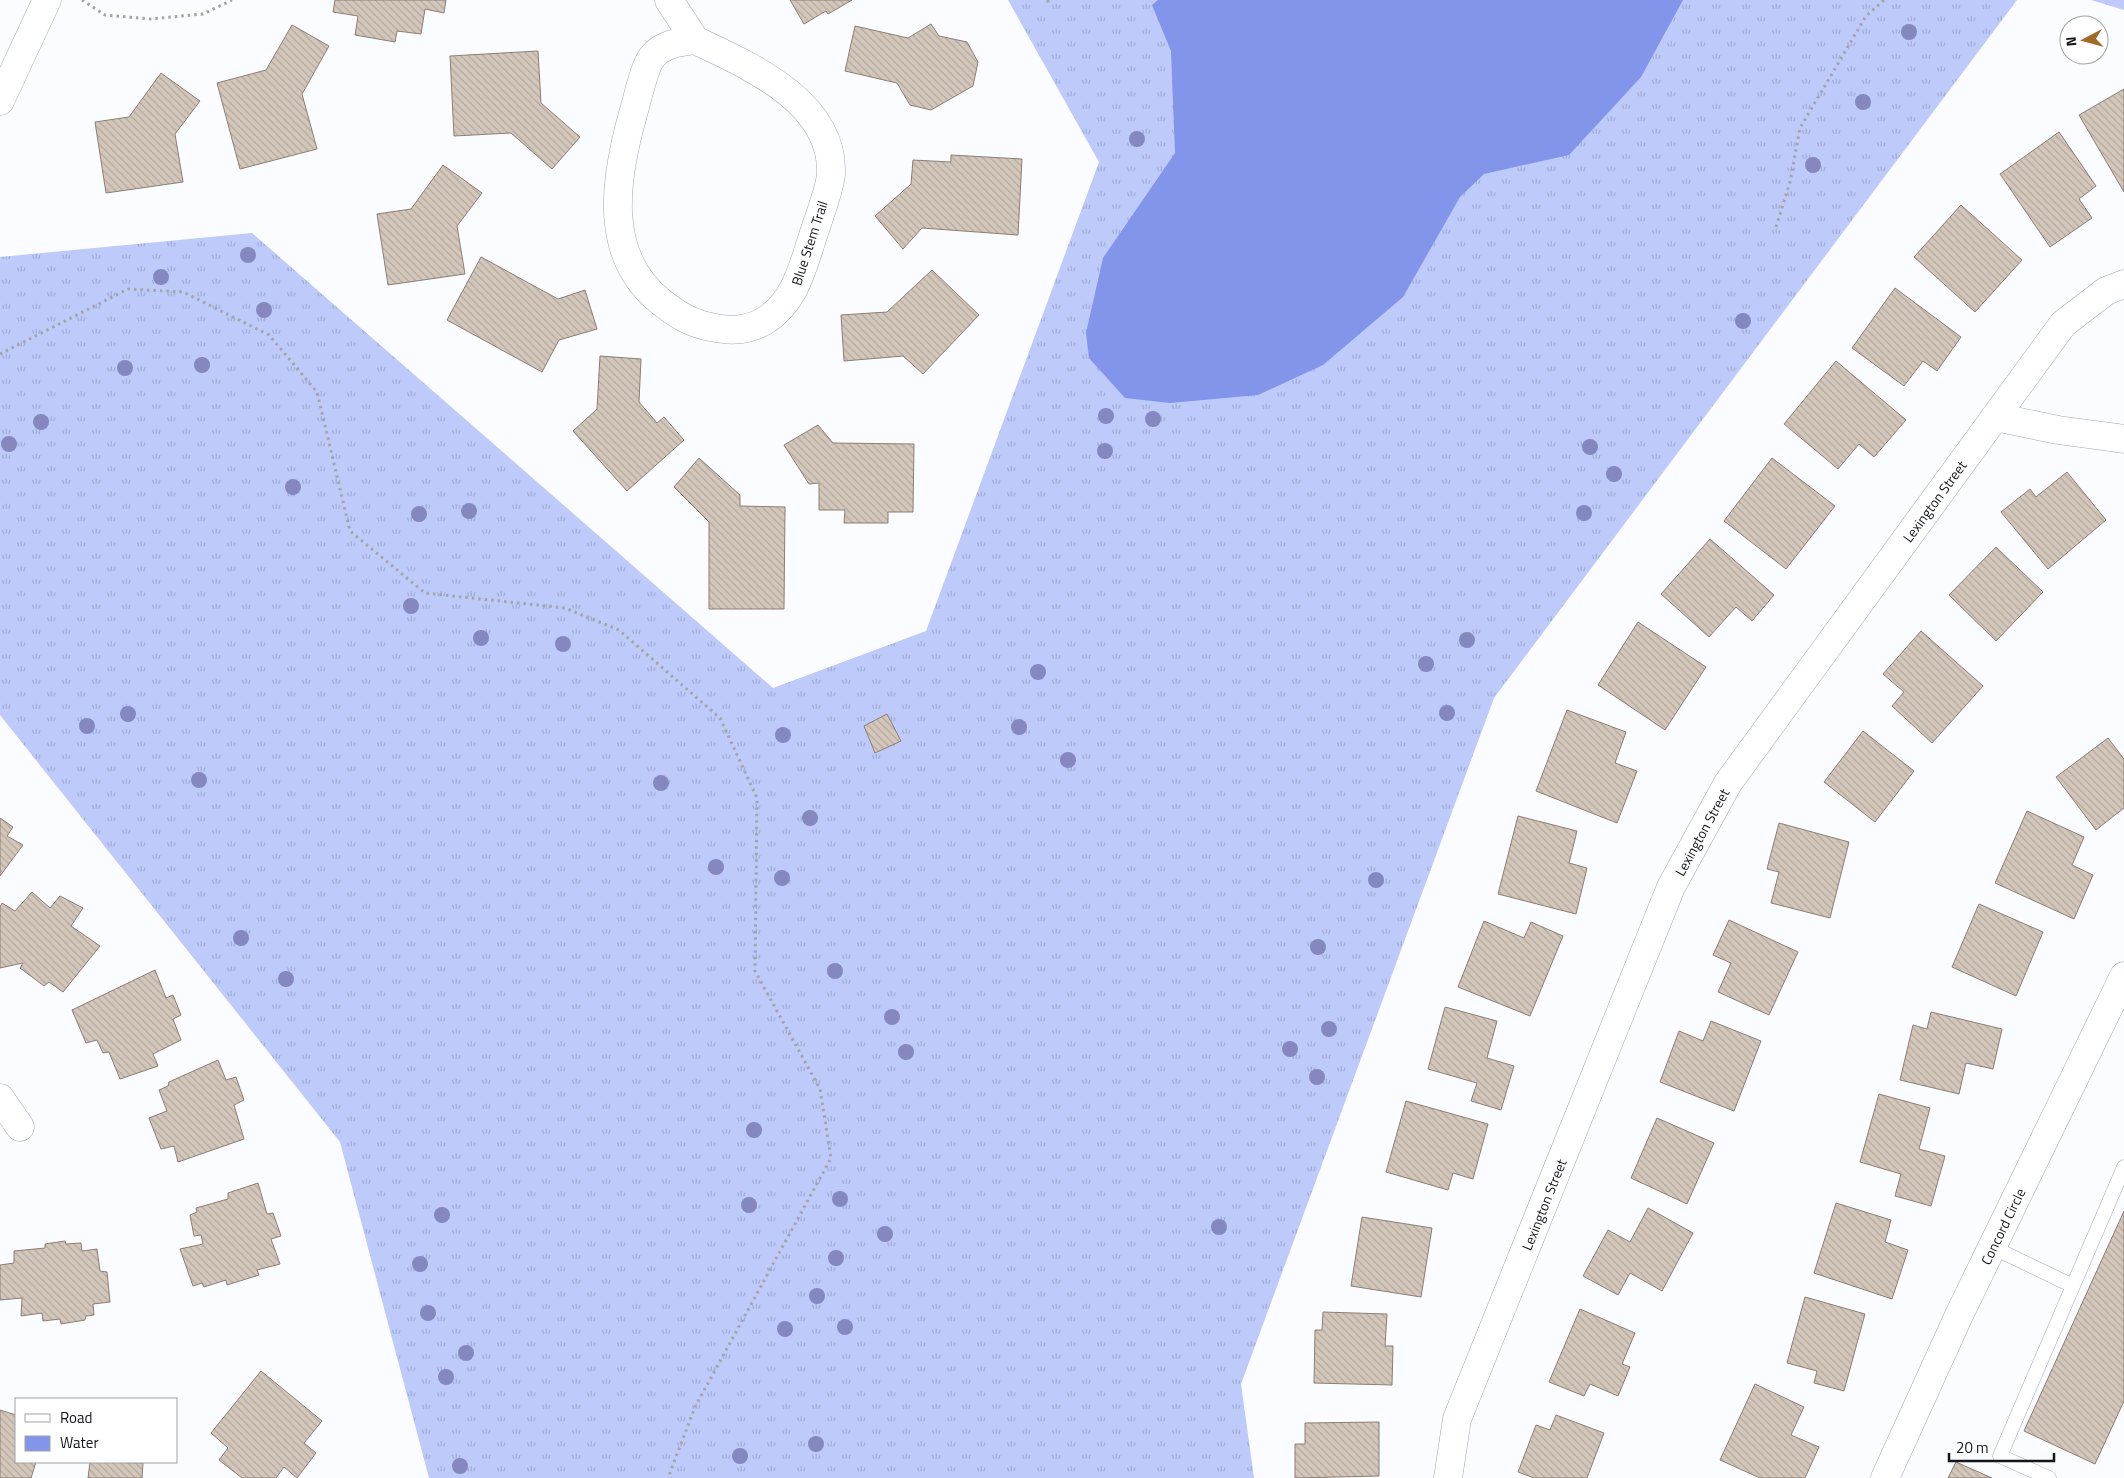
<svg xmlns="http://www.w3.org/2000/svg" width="2124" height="1478" viewBox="0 0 2124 1478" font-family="'Titillium Web',sans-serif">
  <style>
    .grass { fill: url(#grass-tufts) }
    .water { fill: #8295eb }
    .building { fill: url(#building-back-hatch); stroke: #8b7f74 }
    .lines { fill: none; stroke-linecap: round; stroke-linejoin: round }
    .lane-casing { stroke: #a3a7b6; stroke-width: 15 }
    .street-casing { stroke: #a3a7b6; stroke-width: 29 }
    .path { stroke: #a4a5a9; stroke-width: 3; stroke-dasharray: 2.5 4; stroke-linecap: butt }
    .lane { stroke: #fff; stroke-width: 14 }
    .street { stroke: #fff; stroke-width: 28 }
    .tree { fill: #8587bf }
    .labels { text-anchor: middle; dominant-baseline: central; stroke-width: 4.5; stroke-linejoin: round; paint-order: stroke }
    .street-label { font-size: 14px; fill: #14161b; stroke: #fff }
  </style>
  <defs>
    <pattern id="grass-tufts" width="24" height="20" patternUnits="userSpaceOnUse" patternTransform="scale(1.25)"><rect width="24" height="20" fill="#bdcafa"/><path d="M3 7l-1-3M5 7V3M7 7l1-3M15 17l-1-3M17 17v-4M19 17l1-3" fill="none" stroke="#a2add6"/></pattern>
    <pattern id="building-back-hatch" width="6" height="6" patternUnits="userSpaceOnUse" patternTransform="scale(1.25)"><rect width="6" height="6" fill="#d3c6ba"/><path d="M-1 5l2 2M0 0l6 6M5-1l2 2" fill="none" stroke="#b4a99f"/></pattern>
  </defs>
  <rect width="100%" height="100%" fill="#fbfcff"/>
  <path class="grass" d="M1008,0H2017L1494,698L1241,1384L1254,1478H429L340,1142L0,715V257L252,233L773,688L926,631L1099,162Z
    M2091,0H2124V10Z"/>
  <path class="water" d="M1158,0H1683L1641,77L1569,155L1484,174L1460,197L1403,297L1323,365L1258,395L1170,403L1125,398L1089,358L1086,333L1103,258L1175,153L1171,51L1152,5Z"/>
  <path class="building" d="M335,0H446L444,13L425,9L421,34L397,31L395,42L355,35L358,16L333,12Z
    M790,0H852L828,14L826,11L804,24Z
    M931,24L939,36L967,42L978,62L973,86L931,110L910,105L897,83L845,71L855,26L908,38Z
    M292,25L329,46L302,94L317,149L240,169L217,83L266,70Z
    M538,51L541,103L580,137L552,169L511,133L454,136L450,56Z
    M161,73L200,101L175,134L183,182L106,193L95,122L129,117Z
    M2124,89V192L2079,115Z
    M2059,132L2096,186L2079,199L2092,218L2050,247L2000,174Z
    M951,155L1022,159L1018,235L922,228L903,249L875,216L911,184L913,160L951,162Z
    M443,165L482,193L457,226L465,274L388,285L377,214L411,209Z
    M1961,205L2022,260L1975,312L1914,257Z
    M481,257L558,299L585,290L597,329L559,340L542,372L447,320Z
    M932,270L979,315L923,374L903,356L844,361L841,315L887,312Z
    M1895,288L1961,337L1937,371L1923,361L1904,386L1852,348Z
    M600,356L641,359L639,402L657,423L664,417L684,440L627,491L573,431L597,409Z
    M1836,361L1906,420L1874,457L1859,444L1838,469L1784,424Z
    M818,425L833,443L914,444L913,512H888V523H844L845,510H819V483L809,484L784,445Z
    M699,458L740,495V506L785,507L784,609H709V522L674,487Z
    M1772,458L1835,506L1786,569L1724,521Z
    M2067,472L2106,520L2048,569L2001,512L2030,489L2036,497Z
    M1710,539L1774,595L1752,621L1736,607L1709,637L1661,594Z
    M1996,547L2043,592L1996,641L1949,595Z
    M1638,622L1706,667L1665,730L1598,685Z
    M1921,631L1983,686L1932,743L1892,706L1904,692L1883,674Z
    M1567,710L1626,732L1615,763L1637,771L1617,823L1536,791Z
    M887,714L901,741L875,753L864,726Z
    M1863,731L1914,771L1875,822L1824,782Z
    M2108,738L2124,759V808L2096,830L2056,777Z
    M2027,811L2084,837L2072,865L2093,875L2074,919L1995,883Z
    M1518,816L1577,831L1569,863L1587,868L1576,914L1498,894Z
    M0,818L13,827L7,836L23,845L0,876Z
    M1779,823L1849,842L1830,918L1771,903L1779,872L1767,869Z
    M32,892L50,908L60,896L83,908L71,926L100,946L63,992L49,982L44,986L20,968L23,963L0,968V907L2,903L15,911Z
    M1979,904L2043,932L2016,996L1952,967Z
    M1729,920L1798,952L1769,1015L1718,992L1731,963L1713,955Z
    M1484,921L1524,938L1531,922L1563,936L1530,1016L1458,987Z
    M155,970L166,998L173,995L181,1015L173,1019L181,1040L153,1054L158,1066L120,1079L109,1052L103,1053L97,1040L86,1043L72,1010Z
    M1445,1007L1497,1021L1487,1058L1514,1066L1501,1110L1471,1101L1477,1083L1428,1069Z
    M1931,1012L2002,1029L1993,1069L1966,1063L1959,1094L1900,1080L1913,1025L1927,1029Z
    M1711,1021L1761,1041L1734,1111L1660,1082L1679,1031L1703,1041Z
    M218,1060L226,1080L236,1077L244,1100L234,1105L244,1139L178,1162L174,1146L161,1149L149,1118L167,1111L159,1090L168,1086L169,1082Z
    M1879,1094L1930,1108L1919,1149L1945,1156L1931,1206L1895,1196L1901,1174L1860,1162Z
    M1406,1101L1488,1124L1473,1179L1453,1173L1448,1190L1386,1172Z
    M1657,1118L1714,1143L1687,1204L1631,1178Z
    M258,1183L267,1214L273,1213L281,1236L271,1239L280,1264L257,1270L259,1275L227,1285L226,1280L204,1287L202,1283L193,1286L180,1249L203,1244L201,1235L194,1236L190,1215L197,1212L196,1208L228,1199V1193Z
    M1836,1203L1891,1220L1885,1242L1908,1250L1892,1299L1814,1273Z
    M1648,1208L1693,1233L1662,1291L1630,1273L1618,1295L1583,1276L1608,1230L1630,1242Z
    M2124,1211V1401L2095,1464L2024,1431Z
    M1362,1217L1432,1228L1421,1297L1351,1286Z
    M65,1241L66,1244L81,1243L82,1251L97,1249L100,1271L107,1272L110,1302L93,1304L94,1315L86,1316L85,1320L61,1324L60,1319L43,1321L42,1313L21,1316L22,1298L0,1300V1265L14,1263V1251L45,1248V1244Z
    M1805,1297L1865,1314L1844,1391L1814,1383L1817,1371L1787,1363Z
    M1580,1309L1635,1333L1622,1364L1630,1367L1618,1396L1590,1384L1584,1396L1549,1382Z
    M1323,1312L1387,1314L1385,1346H1393L1392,1385L1314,1383L1315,1330H1322Z
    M261,1371L322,1421L304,1443L316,1453L297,1478L284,1467L276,1478H242L219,1460L228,1448L211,1433Z
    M1755,1384L1804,1407L1791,1435L1819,1447L1805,1478H1760L1720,1460Z
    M0,1410L16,1415V1462H36L31,1478H0Z
    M1556,1415L1604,1433L1587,1478H1534L1518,1472L1536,1425L1550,1430Z
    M1379,1422V1476L1295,1478V1444H1305V1423Z
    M90,1462L143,1463L142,1478H88Z
    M1956,1462L1992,1478H1948Z"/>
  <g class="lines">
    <g class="lane-casing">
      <path id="lane" d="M1992,1247L2073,1286
        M2049,1478L2000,1456L2124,1167"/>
    </g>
    <g class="street-casing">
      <g id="street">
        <path d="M669,0L695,40"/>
        <path d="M695,40C750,66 834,102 831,174C830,190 817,222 812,239C802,269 795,301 766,320C745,333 725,331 702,325C683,319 676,313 661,302C602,255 615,178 633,114C637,101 644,67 652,57C662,44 680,42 695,40Z"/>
        <path d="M0,101L47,0"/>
        <path d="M1995,417L2058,430L2124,439"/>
        <path d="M0,1098L20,1127"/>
        <path id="s1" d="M1448,1478L1457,1419L1671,887L1728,783L2063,324L2106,291L2124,284"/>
        <path id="s2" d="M1885,1478L1960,1313L2124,976"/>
      </g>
    </g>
    <path class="path" d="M82,0L105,15L150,19L203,14L232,0
      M1048,0V3
      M1776,227L1790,182L1800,128L1866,16L1884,0
      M0,354L128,289L183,292L269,335L317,392L350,531L425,593L565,608L619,630L720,718L757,798L755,971L820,1089L831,1158L695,1407L668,1478"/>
    <use href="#lane" class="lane"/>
    <use href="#street" class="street"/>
  </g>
  <g class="tree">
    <circle cx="1909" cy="32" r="8"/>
    <circle cx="1863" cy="102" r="8"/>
    <circle cx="1137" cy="139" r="8"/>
    <circle cx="1813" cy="165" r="8"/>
    <circle cx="248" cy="255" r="8"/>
    <circle cx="161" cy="277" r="8"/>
    <circle cx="264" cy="310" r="8"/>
    <circle cx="1743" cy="321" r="8"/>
    <circle cx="202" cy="365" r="8"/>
    <circle cx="125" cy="368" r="8"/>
    <circle cx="1106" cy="416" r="8"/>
    <circle cx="1153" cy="419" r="8"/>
    <circle cx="41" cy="422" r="8"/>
    <circle cx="9" cy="444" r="8"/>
    <circle cx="1590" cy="447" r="8"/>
    <circle cx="1105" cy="451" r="8"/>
    <circle cx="1614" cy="474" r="8"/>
    <circle cx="293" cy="487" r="8"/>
    <circle cx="469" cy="511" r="8"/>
    <circle cx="1584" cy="513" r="8"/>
    <circle cx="419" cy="514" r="8"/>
    <circle cx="411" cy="606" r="8"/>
    <circle cx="481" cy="638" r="8"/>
    <circle cx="1467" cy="640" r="8"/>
    <circle cx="563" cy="644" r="8"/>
    <circle cx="1426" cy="664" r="8"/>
    <circle cx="1038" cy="672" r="8"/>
    <circle cx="1447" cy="713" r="8"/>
    <circle cx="128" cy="714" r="8"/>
    <circle cx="87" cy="726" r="8"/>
    <circle cx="1019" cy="727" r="8"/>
    <circle cx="783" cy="735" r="8"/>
    <circle cx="1068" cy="760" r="8"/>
    <circle cx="199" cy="780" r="8"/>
    <circle cx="661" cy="783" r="8"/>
    <circle cx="810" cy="818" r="8"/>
    <circle cx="716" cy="867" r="8"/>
    <circle cx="782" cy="878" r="8"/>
    <circle cx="1376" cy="880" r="8"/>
    <circle cx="241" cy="938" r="8"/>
    <circle cx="1318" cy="947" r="8"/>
    <circle cx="835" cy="971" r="8"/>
    <circle cx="286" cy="979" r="8"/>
    <circle cx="892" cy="1017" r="8"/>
    <circle cx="1329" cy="1029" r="8"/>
    <circle cx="1290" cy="1049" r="8"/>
    <circle cx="906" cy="1052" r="8"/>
    <circle cx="1317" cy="1077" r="8"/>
    <circle cx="754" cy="1130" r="8"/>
    <circle cx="840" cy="1199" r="8"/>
    <circle cx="749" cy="1205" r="8"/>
    <circle cx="442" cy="1215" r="8"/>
    <circle cx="1219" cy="1227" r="8"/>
    <circle cx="885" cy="1234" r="8"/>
    <circle cx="836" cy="1258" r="8"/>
    <circle cx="420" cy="1264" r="8"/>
    <circle cx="817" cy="1296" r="8"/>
    <circle cx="428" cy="1313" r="8"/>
    <circle cx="845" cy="1327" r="8"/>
    <circle cx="785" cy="1329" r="8"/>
    <circle cx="466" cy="1353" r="8"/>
    <circle cx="446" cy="1377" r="8"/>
    <circle cx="816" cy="1444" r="8"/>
    <circle cx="740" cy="1456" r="8"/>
    <circle cx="460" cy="1466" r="8"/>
  </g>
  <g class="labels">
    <g class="street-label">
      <text transform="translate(809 243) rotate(-72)">Blue Stem Trail</text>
      <text stroke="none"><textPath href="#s1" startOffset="1101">Lexington Street</textPath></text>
      <text stroke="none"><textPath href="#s1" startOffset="696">Lexington Street</textPath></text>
      <text stroke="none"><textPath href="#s1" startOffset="291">Lexington Street</textPath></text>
      <text stroke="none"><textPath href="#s2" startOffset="278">Concord Circle</textPath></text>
    </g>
  </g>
  <rect x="15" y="1398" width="162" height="65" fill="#ffffff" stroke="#a1a2a4"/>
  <rect x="25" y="1414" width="25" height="8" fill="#ffffff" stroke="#a1a2a4"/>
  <text x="60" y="1423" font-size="15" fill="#14161b">Road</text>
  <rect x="25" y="1436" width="25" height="15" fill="#8295eb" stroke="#a1a2a4"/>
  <text x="60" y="1448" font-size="15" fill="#14161b">Water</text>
  <g transform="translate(2084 40) rotate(264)"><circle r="24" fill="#ffffff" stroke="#a1a2a4"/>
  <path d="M0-4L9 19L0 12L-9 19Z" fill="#a26927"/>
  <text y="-8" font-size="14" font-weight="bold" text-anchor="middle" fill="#14161b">N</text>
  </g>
  <path d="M1949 1453v8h105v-8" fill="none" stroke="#14161b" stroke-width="2.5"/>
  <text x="1956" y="1453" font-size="15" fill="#14161b" stroke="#ffffff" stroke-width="4" paint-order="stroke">20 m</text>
</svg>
